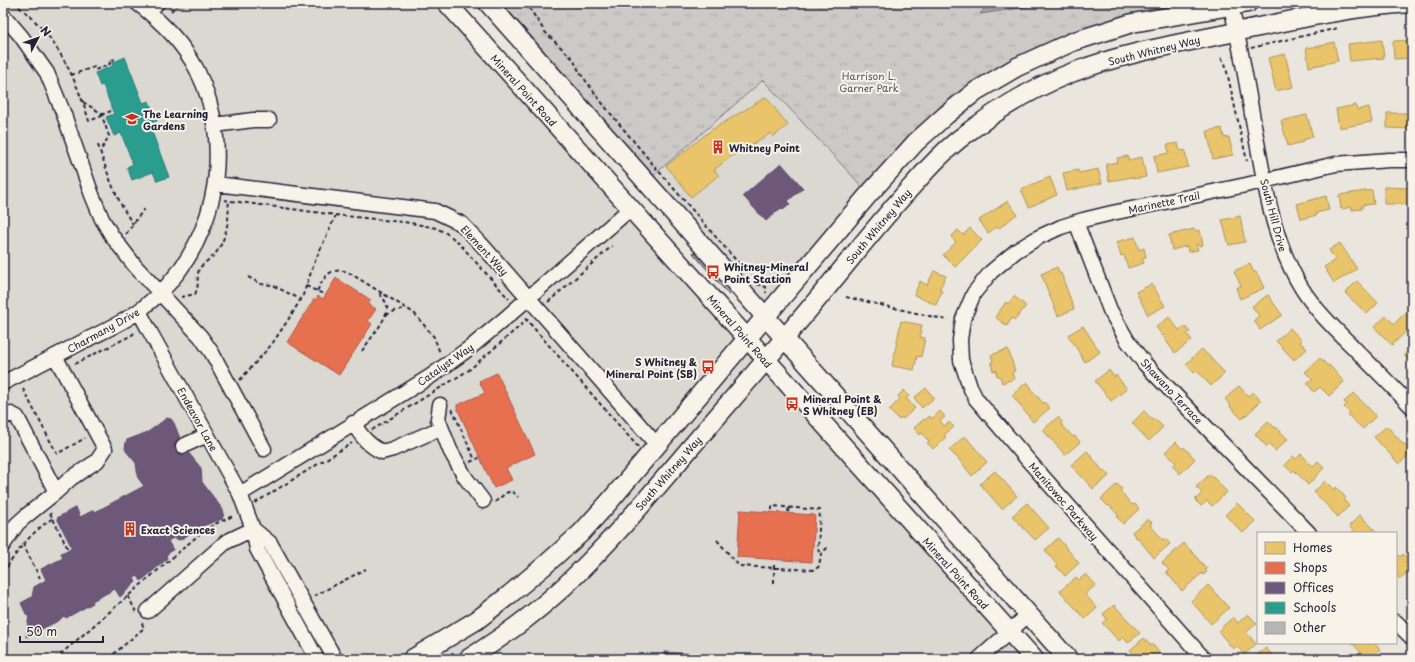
<svg xmlns="http://www.w3.org/2000/svg" width="1415" height="662" viewBox="0 0 1415 662" font-family="'Playpen Sans',sans-serif">
  <style>
    .built { fill: #dbd8d2 }
    .park { fill: url(#park-tufts); stroke: #787680 }
    .water { fill: url(#water-waves); stroke: #716f7b }
    .homes { fill: #e9c46a; stroke: #ad935c }
    .shops { fill: #e76f51; stroke: #ac584a }
    .offices { fill: #6d597a; stroke: #564867 }
    .schools { fill: #2a9d8f; stroke: #287876 }
    .building { fill: #b8b6b5; stroke: #22223b }
    .lines { fill: none; stroke-linecap: round; stroke-linejoin: round }
    .minor-casing { stroke: #22223b; stroke-width: 17 }
    .major-casing { stroke: #22223b; stroke-width: 21 }
    .path { stroke: #22223b; stroke-width: 2; stroke-dasharray: 4 3; stroke-linecap: butt }
    .minor { stroke: #f7f3e8; stroke-width: 14 }
    .major { stroke: #f7f3e8; stroke-width: 18 }
    .labels { text-anchor: middle; dominant-baseline: central; stroke-width: 4; stroke-linejoin: round; paint-order: stroke }
    .street-label { font-size: 10px; fill: #22223b; stroke: #f7f3e8 }
    .park-label { font-size: 10px; fill: #555465; stroke: #f7f3e8 }
    .poi-label { font-size: 10px; font-weight: bold; fill: #22223b; stroke: #f7f3e8; text-anchor: start }
  </style>
  <defs>
    <pattern id="park-tufts" width="24" height="20" patternUnits="userSpaceOnUse"><rect width="24" height="20" fill="#cdc9c6"/><path d="M3 7l-1-3M5 7V3M7 7l1-3M15 17l-1-3M17 17v-4M19 17l1-3" fill="none" stroke="#b0acab"/></pattern>
    <pattern id="water-waves" width="16" height="10" patternUnits="userSpaceOnUse"><rect width="16" height="10" fill="#a6a3a6"/><path d="M0 5q4-4 8 0t8 0" fill="none" stroke="#878488"/></pattern>
  </defs>
  <rect width="100%" height="100%" fill="#eae6de"/>
  <filter id="ink" filterUnits="userSpaceOnUse"><feTurbulence type="fractalNoise" baseFrequency=".025" numOctaves="2"/><feDisplacementMap in="SourceGraphic" scale="8" xChannelSelector="R" yChannelSelector="G"/><feConvolveMatrix kernelMatrix="1 2 1 2 8 2 1 2 1" color-interpolation-filters="sRGB"/></filter>
  <g filter="url(#ink)">
    <path class="built" d="M3,3H447L1034,659H3Z
      M763,80L869,194L765,317L647,184L654,175Z"/>
    <path class="park" d="M488,3H1230L1132,23L976,91L869,194L763,80L654,175L647,184Z"/>
    <path class="water" d="M989,3H1038L1027,7L980,14Z"/>
    <path class="homes" d="M1382,40L1384,58L1350,61L1348,44Z
      M1412,40V58L1394,59L1393,41Z
      M1334,42L1338,61L1309,67L1306,48L1326,45V44Z
      M1285,54L1293,87L1276,91L1268,58Z
      M766,97L788,125L773,137L771,133L729,158L714,170L719,175L691,197L666,166L710,131Z
      M1356,105L1357,110L1369,107L1372,122L1339,128L1336,109Z
      M1387,113H1412V128L1411,129L1387,128Z
      M1307,115L1313,137L1303,140V142L1288,146L1281,121Z
      M1222,128L1224,138L1229,137L1233,155L1213,159L1207,131Z
      M1178,143L1180,151L1185,150L1188,167L1157,173L1154,156L1169,153L1167,145Z
      M1128,156V160L1142,157L1146,177L1133,179V177L1109,181L1106,164L1118,162L1117,158Z
      M1098,169L1102,183L1067,191L1063,173L1078,170L1079,173Z
      M1050,177L1057,195L1029,207L1021,189Z
      M1384,187L1412,188V204H1384Z
      M1372,190L1374,204L1362,205V209L1352,210V207L1341,209L1339,195Z
      M1326,196L1329,210L1316,213L1317,215L1301,219L1297,204Z
      M1008,201L1017,214L998,229L997,227L988,233L979,220Z
      M1240,216L1245,242L1229,245L1222,220Z
      M970,228L982,240L955,267L943,255L956,242L951,237L958,230L963,235Z
      M1194,229V231L1200,230L1203,245L1199,246L1198,244H1196L1198,250L1188,252L1187,246L1172,250L1169,235Z
      M1135,237L1139,250L1144,248L1146,257L1142,258L1144,263L1128,268L1124,255L1121,256L1116,242Z
      M1340,243L1357,269L1334,283L1324,267L1335,260L1329,250Z
      M1250,264L1254,273L1256,271L1264,288L1240,299L1236,288L1241,286L1234,271Z
      M1057,267L1060,274L1061,273L1074,309L1058,316L1041,274Z
      M934,271L946,276L939,290L942,291L936,305L914,295L920,281L927,285Z
      M1357,281L1378,303L1367,314L1345,293Z
      M1152,284L1165,306L1148,315L1136,292Z
      M1268,295L1282,315L1260,330L1254,320L1259,316L1252,306Z
      M1014,296L1026,306L1015,320L1012,318L1007,326L995,317L1006,302L1008,304Z
      M1405,313L1412,321V326L1392,345L1374,327L1386,316L1394,324Z
      M1169,317L1179,330L1185,326L1190,332L1187,334L1192,340L1175,353L1164,338L1166,337L1164,335L1163,336L1156,327Z
      M901,321L922,325L920,337L925,338L921,357L917,356L914,370L892,366Z
      M1083,326L1100,352L1085,362L1068,335Z
      M1290,328L1302,340L1300,342L1307,349L1294,360L1276,341Z
      M1412,346V364L1404,355Z
      M1008,349L1015,371L1012,372L1014,379L1002,383L1000,376H997L996,370L993,371L991,362L993,361L991,355Z
      M1202,349L1225,373L1211,386L1197,371L1194,373L1186,364Z
      M1320,358L1328,366L1329,365L1344,382L1329,396L1320,387L1314,392L1307,383L1312,379L1305,372Z
      M1109,370L1114,377L1116,375L1127,389L1111,401L1095,381Z
      M1027,382L1032,388L1031,389L1043,403L1044,402L1050,408L1033,422L1012,395Z
      M1239,386L1248,396L1253,392L1261,401L1242,419L1230,407L1231,406L1225,399Z
      M926,388L934,398L922,408L914,398Z
      M904,390L909,396L906,398L915,408L903,419L902,417L899,420L889,410L900,399L898,396Z
      M1354,393L1376,416L1363,429L1348,415L1350,413L1344,407L1347,404L1344,402Z
      M940,411L945,417L940,421L945,426L949,422L954,427L944,435L946,437L933,449L927,443L929,442L922,433L920,435L914,428L924,419L925,420L930,416L932,419Z
      M1144,411L1153,420L1155,419L1163,427L1149,441L1132,423Z
      M1058,417L1062,422L1061,424L1073,437L1075,436L1080,442L1065,455L1043,430Z
      M1268,421L1275,428L1276,427L1288,439L1275,451L1269,445L1267,447L1255,434Z
      M1387,426L1403,444H1404L1412,452L1399,464L1374,437Z
      M965,436L987,462L972,476L956,456H955L949,450Z
      M1176,442L1182,449L1184,447L1195,459L1180,474L1173,466L1176,463L1165,452Z
      M1087,451L1103,471L1104,470L1109,476L1093,489L1071,465Z
      M1301,454L1313,466L1318,461L1324,468L1308,485L1294,470L1292,472L1284,465L1293,456L1296,459Z
      M995,471L1017,496L1002,509L980,484Z
      M1210,474L1227,492L1212,506L1207,501L1201,506L1195,500L1202,493L1196,487Z
      M1325,481L1334,490L1336,487L1346,498L1344,500L1349,506L1338,517L1314,492Z
      M1117,484L1122,489L1120,491L1132,505L1135,504L1139,509L1123,524L1117,517L1119,516L1109,505L1108,506L1101,499Z
      M1027,503L1049,528L1035,540L1012,516Z
      M1237,503L1255,521L1243,533L1225,515Z
      M1360,515L1378,533H1355L1349,526Z
      M1148,519L1152,523L1150,525L1163,540L1165,538L1170,544L1154,558L1137,537L1136,538L1132,532Z
      M1058,538L1079,563L1065,576L1056,566L1057,565L1045,550Z
      M1184,543L1207,569L1205,570L1207,572L1203,575L1202,573L1182,591L1166,572L1169,570L1162,563Z
      M1396,553L1400,557L1403,554L1408,559L1405,563L1411,569L1400,579L1396,574Z
      M1086,574L1096,585L1085,594L1097,608L1085,619L1060,591L1076,577L1079,580Z
      M1412,582V592L1407,587Z
      M1208,585L1229,608L1211,624L1191,601Z
      M1114,605L1140,633L1128,643L1123,637L1119,641L1102,623L1107,619L1103,614Z
      M1248,614L1257,624L1246,632L1256,644L1244,655L1237,646L1233,649L1218,631L1233,617L1238,623Z
      M1144,638L1150,645H1153L1164,659H1138L1130,650Z
      M1352,643H1374L1380,649L1370,659H1367Z
      M1266,648L1272,655L1267,659H1260L1257,655Z"/>
    <path class="shops" d="M336,278L371,300L368,304L376,309L368,321L372,324L339,375L287,342L314,299L316,300L318,296L323,299Z
      M497,373L535,454L506,468L512,480L494,488L457,408V405L485,393L479,381Z
      M740,510L815,515L812,562L737,557Z"/>
    <path class="offices" d="M781,163L803,188L788,201L790,204L783,210L781,208L766,221L743,196Z
      M167,418L171,419L174,423L183,446L201,468L202,482L223,510L224,514L222,519L200,527L180,540L173,538L168,541L173,550L166,555L167,559L141,581L138,576L134,578L136,582L120,597L115,589L92,601L93,603L66,618L64,616L60,619V620L26,637L29,615L27,616L21,603L32,597L34,587L46,580L41,569L63,558L61,553L72,548L57,518L76,507L80,517L94,510L95,512L144,486L138,478L136,463L126,451L125,448L126,442L127,440L148,432Z
      M664,652L739,657V659H664Z"/>
    <path class="schools" d="M125,57L143,103L149,101L157,121L149,124L169,177L157,181L153,172L132,180L127,167L133,164L121,133L114,136L106,117L114,114L103,85L100,86L95,73L113,66L112,63Z"/>
    <path class="building" d="M698,250L734,291L729,295L693,253Z"/>
    <g class="lines">
      <g class="minor-casing">
        <path id="minor" d="M1230,3C1243,54 1250,106 1260,158C1268,203 1277,247 1301,287C1315,310 1336,330 1355,349C1374,368 1393,387 1412,407
          M149,12L157,3
          M3,15L21,36L47,73L63,112L92,195L102,219L112,236L135,266L201,337L212,353L264,449
          M215,125L253,120H269
          M216,184L435,211L462,224L483,246L657,445
          M1076,222L1110,310L1127,340L1145,364L1309,533
          M139,311L149,330L240,494L253,529L257,549L317,659
          M3,383C31,369 59,354 86,340C106,330 127,321 144,307C215,252 237,150 197,70C183,43 161,21 137,3
          M440,405L438,419L450,450L465,477L483,501
          M3,417L11,414L17,417L56,492
          M353,423C362,437 368,445 382,452L393,449L441,428
          M183,446L207,435
          M240,494L431,376L471,347L508,316L631,208
          M253,529L270,543L335,659
          M3,545L17,524L26,516L56,492L70,479L97,461L105,449L55,356
          M148,611L226,542L253,529
          M1396,622L1412,638
          M979,659L1029,614
          M1204,659L1028,460L976,399L970,387L961,360L960,340L963,319L974,293L991,272L1016,251L1039,237L1061,227L1083,220L1112,213L1246,185L1336,164L1389,160H1412"/>
      </g>
      <g class="major-casing">
        <path id="major" d="M447,3L1034,659
          M488,3L1068,659
          M412,659L477,620L509,595L544,566L581,533L609,502L869,194L916,142L946,115L976,91L1017,67L1072,42L1132,23L1248,3
          M468,659C508,634 548,604 581,570C618,533 652,493 686,453C734,397 783,341 830,284C858,250 885,215 915,183C928,168 942,153 958,140C992,113 1030,89 1071,73C1125,52 1184,43 1240,31C1297,19 1354,6 1412,3"/>
      </g>
      <path class="path" d="M13,3C53,29 76,77 89,121L102,116
        M524,3L530,9L545,32L573,59L580,73L606,108L656,168L741,266
        M171,11L179,3
        M1251,48L1338,28
        M1221,58L1225,63L1247,161
        M71,75L94,67L95,70L110,64L109,61L116,59
        M83,102L101,113L109,136L100,152
        M101,115L111,111
        M98,145C107,172 116,200 133,224
        M224,200L336,215L411,223L436,228L446,233L457,241L509,299
        M126,234L144,209
        M248,277L261,284L272,285L300,299
        M757,284L766,287V293
        M306,286L323,294
        M317,291C325,276 329,267 348,272L414,313L434,337L440,353
        M181,297L195,294C200,285 196,277 199,270C202,263 210,260 215,254C222,246 227,231 228,219C229,213 228,207 229,200
        M846,297L947,320
        M548,302L612,246
        M386,315L395,311L406,308
        M525,318L638,447
        M362,351C368,341 389,318 387,306C386,301 382,297 378,292
        M75,364L132,335L135,332
        M240,380L272,344L292,314L303,295L315,261L336,215
        M23,389L57,454L85,438
        M452,409L475,460
        M372,430L469,370L528,319
        M470,462L479,458
        M495,502L506,493L512,491L518,497
        M255,503L352,443
        M772,510V506L820,510L818,550L821,554
        M788,512L789,507
        M50,513L68,549
        M717,540L739,566L815,570L819,566L821,554L829,546
        M23,544L40,578
        M3,573C18,550 30,533 53,518
        M774,583V562
        M128,596L136,612
        M314,596L366,569
        M55,659L202,532L217,523L233,516
        M108,659L144,628L141,621"/>
      <use href="#minor" class="minor"/>
      <use href="#major" class="major"/>
    </g>
  </g>
  <defs>
    <g id="school-bare" transform="scale(1.08)"><path d="M0-5L7-2L0 1L-7-2ZM-4 1L0 2.5L4 1V4Q0 6-4 4Z" fill="#c8321e" stroke="#f7f3e8" stroke-width="2.5" paint-order="stroke"/></g>
    <g id="building-bare" transform="scale(1.08)"><path d="M-4-6H4V6H1V3H-1V6H-4ZM-2.5-4.3h1.7v1.8h-1.7ZM.8-4.3h1.7v1.8H.8ZM-2.5-1h1.7V.8h-1.7ZM.8-1h1.7V.8H.8Z" fill="#c8321e" stroke="#f7f3e8" stroke-width="2.5" paint-order="stroke"/></g>
    <g id="bus-bare" transform="scale(1.08)"><path d="M-5-6H5V4H4V6H2V4H-2V6H-4V4H-5ZM-3.5-4V0h7V-4ZM-3.5 1.2v1.5H-2V1.2ZM2 1.2v1.5H3.5V1.2Z" fill="#c8321e" stroke="#f7f3e8" stroke-width="2.5" paint-order="stroke"/></g>
  </defs>
  <g fill-rule="evenodd">
    <use href="#school-bare" x="132" y="119"/>
    <use href="#building-bare" x="718" y="147"/>
    <use href="#bus-bare" x="713" y="272"/>
    <use href="#bus-bare" x="708" y="367"/>
    <use href="#bus-bare" x="792" y="404"/>
    <use href="#building-bare" x="130" y="529"/>
  </g>
  <g class="labels">
    <g class="street-label">
      <text transform="translate(1154 50) rotate(-14)">South Whitney Way</text>
      <text transform="translate(524 90) rotate(48)">Mineral Point Road</text>
      <text transform="translate(1164 202) rotate(-12)">Marinette Trail</text>
      <text transform="translate(1274 215) rotate(75)">South Hill Drive</text>
      <text transform="translate(878 226) rotate(-50)">South Whitney Way</text>
      <text transform="translate(485 250) rotate(47)">Element Way</text>
      <text transform="translate(103 330) rotate(-29)">Charmany Drive</text>
      <text transform="translate(740 331) rotate(49)">Mineral Point Road</text>
      <text transform="translate(445 364) rotate(-35)">Catalyst Way</text>
      <text transform="translate(1172 391) rotate(47)">Shawano Terrace</text>
      <text transform="translate(198 419) rotate(61)">Endeavor Lane</text>
      <text transform="translate(668 473) rotate(-49)">South Whitney Way</text>
      <text transform="translate(1064 501) rotate(49)">Manitowoc Parkway</text>
      <text transform="translate(956 573) rotate(48)">Mineral Point Road</text>
    </g>
    <g class="park-label">
      <text x="869" y="75">Harrison L.<tspan x="869" dy="12">Garner Park</tspan></text>
    </g>
    <g class="poi-label">
      <text x="143" y="113">The Learning<tspan x="143" dy="12">Gardens</tspan></text>
      <text x="729" y="147">Whitney Point</text>
      <text x="724" y="266">Whitney-Mineral<tspan x="724" dy="12">Point Station</tspan></text>
      <text x="697" y="361" text-anchor="end">S Whitney &amp;<tspan x="697" dy="12">Mineral Point (SB)</tspan></text>
      <text x="803" y="398">Mineral Point &amp;<tspan x="803" dy="12">S Whitney (EB)</tspan></text>
      <text x="141" y="529">Exact Sciences</text>
    </g>
  </g>
  <rect width="1415" height="662" fill="none" stroke="#f7f3e8" stroke-width="16"/>
  <rect x="8" y="8" width="1399" height="646" fill="none" stroke="#22223b" stroke-width="1.5" filter="url(#ink)"/>
  <rect x="1257" y="532" width="140" height="112" fill="#f7f3e8" stroke="#a29fa3"/>
  <rect x="1265" y="542" width="20" height="12" fill="#e9c46a" stroke="#a29fa3"/>
  <text x="1293" y="552" font-size="12" fill="#22223b">Homes</text>
  <rect x="1265" y="562" width="20" height="12" fill="#e76f51" stroke="#a29fa3"/>
  <text x="1293" y="572" font-size="12" fill="#22223b">Shops</text>
  <rect x="1265" y="582" width="20" height="12" fill="#6d597a" stroke="#a29fa3"/>
  <text x="1293" y="592" font-size="12" fill="#22223b">Offices</text>
  <rect x="1265" y="602" width="20" height="12" fill="#2a9d8f" stroke="#a29fa3"/>
  <text x="1293" y="612" font-size="12" fill="#22223b">Schools</text>
  <rect x="1265" y="622" width="20" height="12" fill="#b8b6b5" stroke="#a29fa3"/>
  <text x="1293" y="632" font-size="12" fill="#22223b">Other</text>
  <g transform="translate(38 38) rotate(49)" stroke="#f7f3e8" stroke-width="3" paint-order="stroke">
  <path d="M0-3L7 15L0 10L-7 15Z" fill="#22223b"/>
  <text y="-6" font-size="11" font-weight="bold" text-anchor="middle" fill="#22223b">N</text>
  </g>
  <path d="M20 636v6h83v-6" fill="none" stroke="#22223b" stroke-width="2"/>
  <text x="26" y="636" font-size="12" fill="#22223b" stroke="#f7f3e8" stroke-width="3" paint-order="stroke">50 m</text>
</svg>
